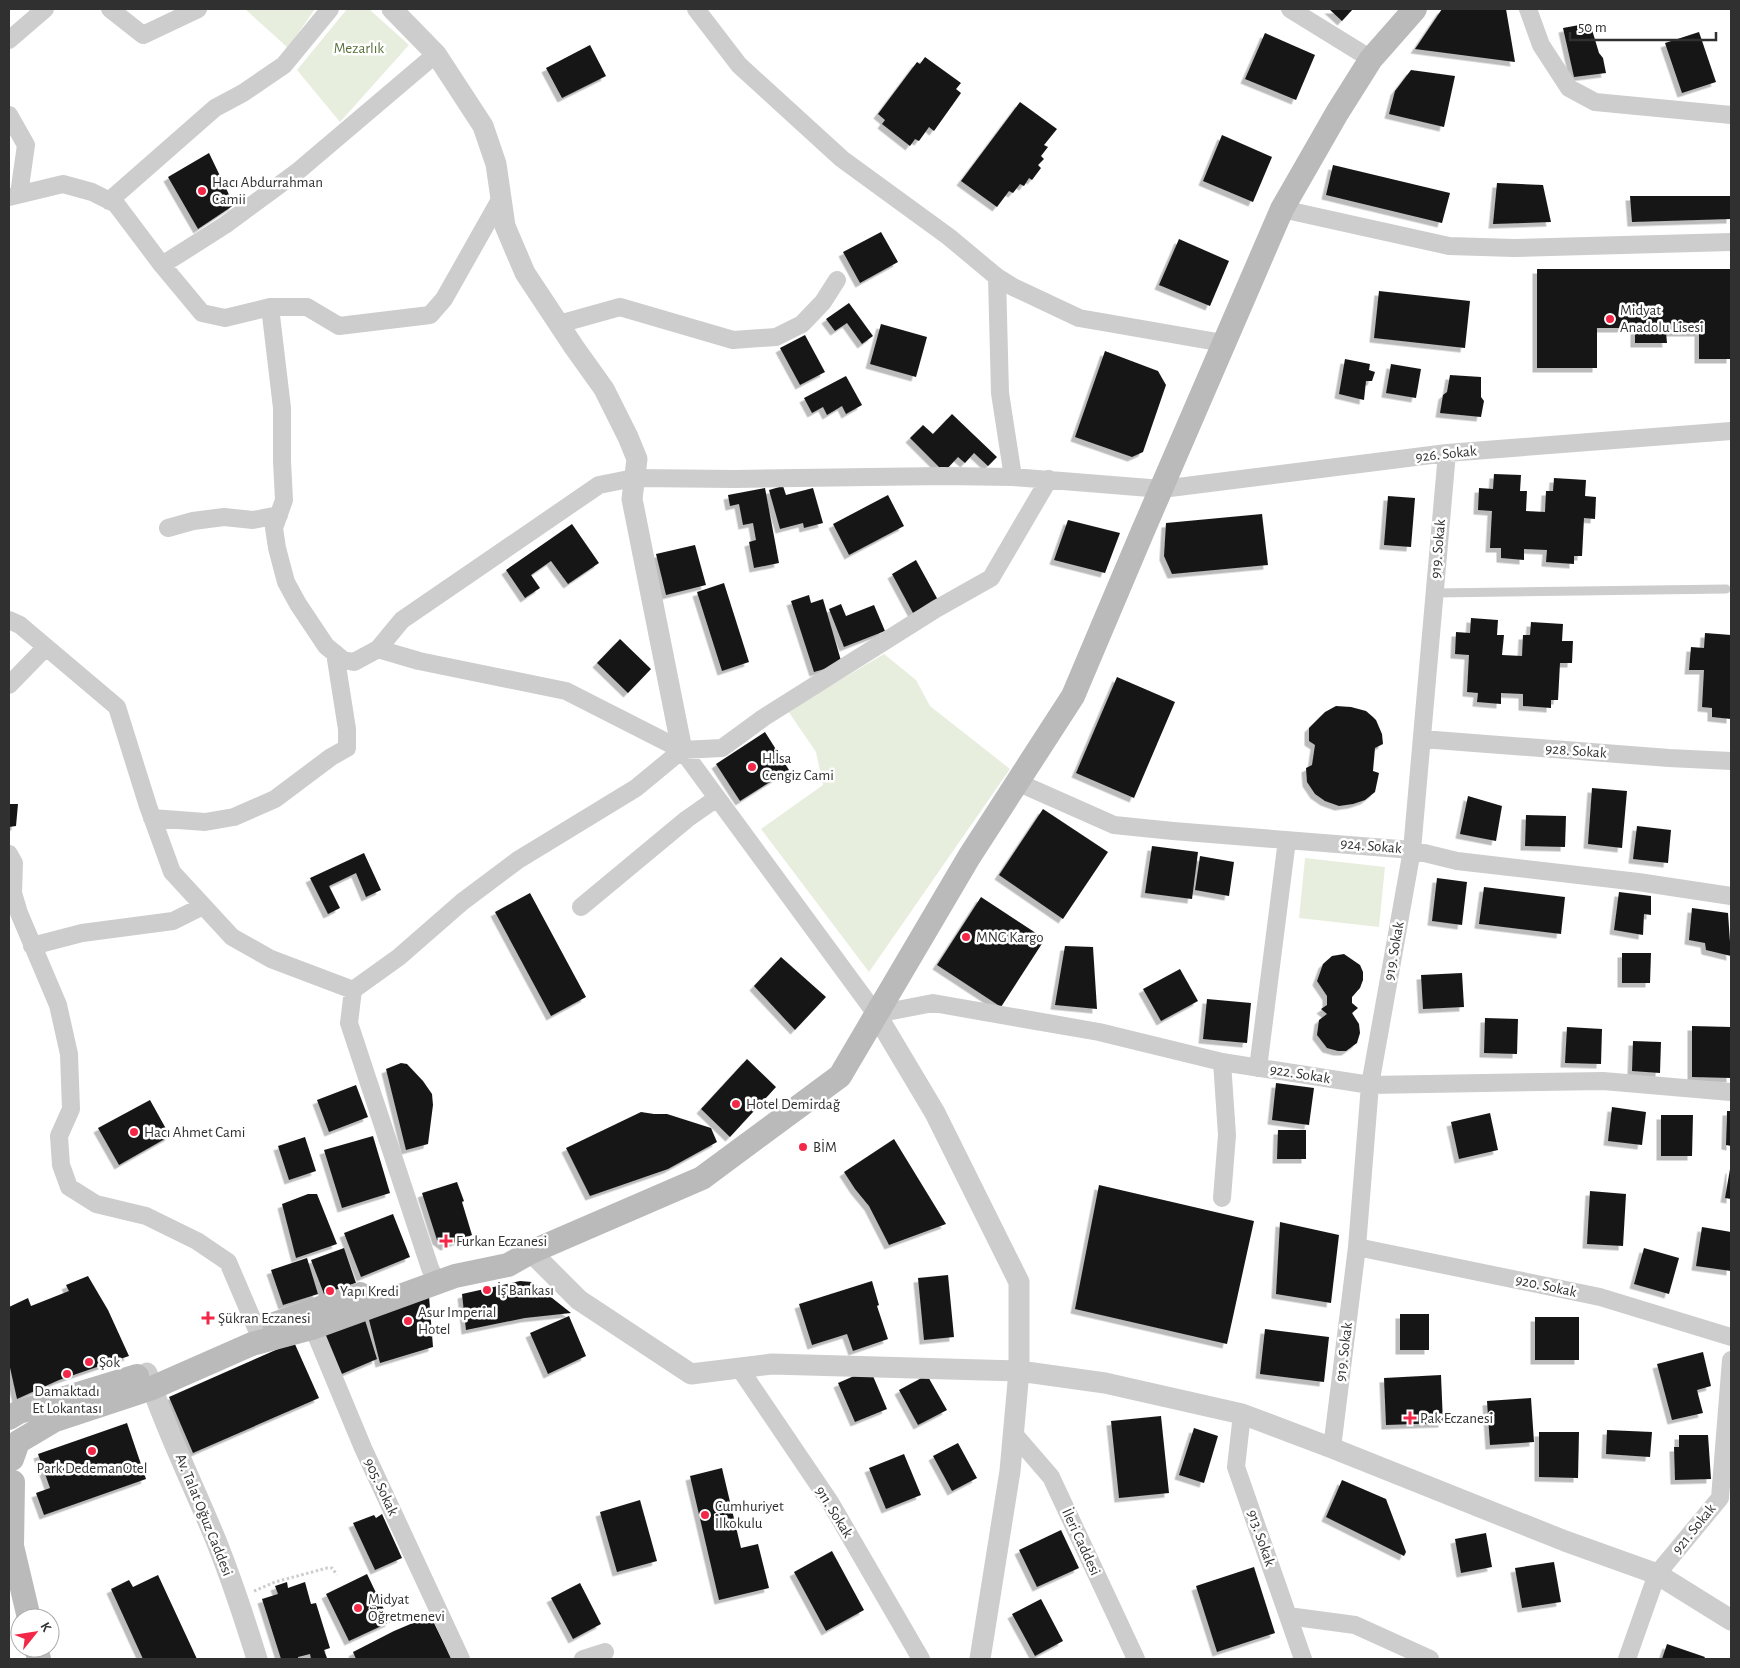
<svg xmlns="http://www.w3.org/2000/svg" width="1740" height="1668" viewBox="0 0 1740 1668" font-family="'Alegreya Sans',sans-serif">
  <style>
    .green { fill: #e8eedd }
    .building { fill: #171717; filter: url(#shadow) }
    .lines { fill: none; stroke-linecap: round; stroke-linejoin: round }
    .path { stroke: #cdcdcd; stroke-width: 3; stroke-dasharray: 2.5 2.5; stroke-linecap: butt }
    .service { stroke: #cdcdcd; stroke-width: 9 }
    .minor { stroke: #cdcdcd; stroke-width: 18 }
    .tertiary { stroke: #cdcdcd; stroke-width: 21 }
    .secondary { stroke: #bababa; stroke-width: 24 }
    .poi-dot { fill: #f32747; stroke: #fff; stroke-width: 2 }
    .labels { text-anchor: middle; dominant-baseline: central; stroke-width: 5; stroke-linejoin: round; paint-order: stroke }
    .park-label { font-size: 15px; fill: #587039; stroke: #fff }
    .poi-label { font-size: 15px; fill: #303030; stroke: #fff; text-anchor: start }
    .street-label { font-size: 15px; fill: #303030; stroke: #fff }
  </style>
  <defs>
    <filter id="shadow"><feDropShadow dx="-4.5" dy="4.5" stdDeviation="0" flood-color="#0004"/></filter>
  </defs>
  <rect width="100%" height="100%" fill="#fff"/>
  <path class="green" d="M245,9H315L288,48Z
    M347,9H369L409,45L340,122L297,70Z
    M884,654L916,680L930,706L1010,769L869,972L761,829L823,785L816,752L788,711Z
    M1305,858L1385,867L1379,927L1299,918Z"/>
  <path class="building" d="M1329,9H1353L1342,21Z
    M1442,9H1506L1515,62L1415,49Z
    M1590,23L1599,53L1603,58L1606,73L1574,77L1563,28Z
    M1699,32L1716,82L1682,93L1665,43Z
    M1265,33L1315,55L1296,100L1245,79Z
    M590,45L606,76L562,98L546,68Z
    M925,57L961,83L956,89L961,93L934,131L929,127L919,141L915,139L910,146L882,124L885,120L878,114L917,62L920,64Z
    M1411,70L1455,76L1444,127L1389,114L1395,91Z
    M1020,102L1057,129L1044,145L1048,147L1041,156L1044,159L1038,165L1041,168L1032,180L1029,178L1024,186L1020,184L1013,193L1009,191L997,207L961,181Z
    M1222,135L1272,157L1253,202L1203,181Z
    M209,153L234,205L198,229L168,177Z
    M1333,165L1450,193L1442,223L1326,195Z
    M1497,183L1543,185L1551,222L1493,224Z
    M1630,196H1731V219L1632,222Z
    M881,232L898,262L860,283L843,252Z
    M1179,239L1229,261L1210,306L1159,285Z
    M1537,269H1731V359H1699V332H1666L1667,343H1635V328H1597V368H1537Z
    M1379,291L1470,301L1465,348L1374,338Z
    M849,303L873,336L862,344L847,323L835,331L826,319Z
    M881,324L927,337L916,377L870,364Z
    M805,335L825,372L800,385L780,348Z
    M1105,351L1158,371L1166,385L1143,452L1132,457L1075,437Z
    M1345,359L1370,364L1369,370L1375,372L1372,381H1366L1364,400L1339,394Z
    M1391,364L1421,369L1416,398L1386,393Z
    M1450,375L1481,377V397L1484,401L1481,417L1440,413L1443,395L1447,392Z
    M846,376L862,405L846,414L842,406L827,415L823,407L812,413L804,398Z
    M952,414L997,457L988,466L974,453L965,463L958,457L944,472L910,438L923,425L933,434Z
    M1494,474L1521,475L1520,491H1527L1526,511L1545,512L1546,491H1553L1554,478L1586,480L1585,496L1596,497L1595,519L1584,518L1582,556H1574V564L1546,562L1547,550L1524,549V560L1501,558V548H1490L1492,511L1478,510L1479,488L1493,489Z
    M783,486L786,495L813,488L823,523L804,528L803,523L780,529L769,490Z
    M765,488L779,563L754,568L749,542L756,540L753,523L743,525L739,504L730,506L728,495Z
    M888,495L904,526L849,555L833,524Z
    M1388,496L1415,498L1411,547L1384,545Z
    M1262,514L1268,565L1172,574L1164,556L1166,523Z
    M1068,520L1120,533L1105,573L1054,560Z
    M572,524L599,563L568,584L551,561L531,575L540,588L525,598L506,570Z
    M695,545L706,585L666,595L656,554Z
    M916,560L938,600L913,613L892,574Z
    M724,583L749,662L722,671L697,592Z
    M809,595L811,603L823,599L842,664L814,672L791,601Z
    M841,604L846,616L874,605L885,631L844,647L829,609Z
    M1471,618L1498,620L1497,635H1504L1502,655L1522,656L1523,635H1530L1531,622L1563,624L1562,641H1573L1572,663H1560L1558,700H1551V708L1523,706V694L1501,693V704L1477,702L1478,693L1467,692L1469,655L1455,654L1456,632L1470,633Z
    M1705,633L1731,635V719L1712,717V708L1702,707L1704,670H1689L1691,647L1704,648Z
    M620,639L651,669L628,693L597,663Z
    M1117,677L1175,702L1134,798L1076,773Z
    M1336,706L1351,707L1366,711L1373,717L1376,720L1382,734L1383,744L1375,748L1373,771L1379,773L1375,792L1365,800L1353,804L1339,806L1325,801L1315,794L1307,782L1306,768L1312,765L1315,745L1309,741V728L1325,712Z
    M765,732L789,770L740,801L716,764Z
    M1592,788L1627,791L1622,848L1588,844Z
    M1468,796L1502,806L1496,841L1460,834Z
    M9,804H18L16,826L9,827Z
    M1043,809L1108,852L1063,919L999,875Z
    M1526,815L1566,816L1565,847L1525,846Z
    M1637,826L1671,830L1668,863L1633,859Z
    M1152,846L1198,852L1192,899L1145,893Z
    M364,853L381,890L366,897L356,873L329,886L340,908L328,914L310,878Z
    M1200,856L1234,862L1229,896L1195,890Z
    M1437,878L1467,882L1462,925L1432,921Z
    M1484,887L1565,897L1561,934L1479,924Z
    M1619,892L1651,896V915L1644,914L1643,935L1614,930Z
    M530,893L586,997L551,1016L495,912Z
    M981,897L1045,939L1001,1007L937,965Z
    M1692,908L1728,913L1731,956L1706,950L1705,943L1689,940Z
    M1065,946L1093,947L1097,1009L1055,1005Z
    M1622,953H1651L1650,983H1622Z
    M1344,954L1360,965L1363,972V980L1360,988L1352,997V1003L1358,1008L1352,1013L1359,1024L1360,1033L1357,1043L1346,1051H1338L1327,1048L1317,1035L1319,1020L1327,1014L1321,1009L1327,1005V996L1317,981L1323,964L1332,956Z
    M781,957L826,997L795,1030L754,986Z
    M1180,969L1198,1001L1161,1021L1143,989Z
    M1462,973L1464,1007L1423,1009L1421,975Z
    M1207,999L1251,1003L1247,1043L1203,1039Z
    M1485,1018L1518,1019L1517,1054L1484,1053Z
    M1692,1026L1731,1027V1078L1692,1077Z
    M1567,1027L1602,1029L1601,1064L1565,1063Z
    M1633,1041L1661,1042L1660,1073L1632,1071Z
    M747,1059L776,1087L730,1137L701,1109Z
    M401,1063L407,1064L423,1081L432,1094L433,1105L428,1144L406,1150L386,1069Z
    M1276,1083L1314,1088L1309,1125L1272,1120Z
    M356,1085L368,1117L329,1132L317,1100Z
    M150,1100L170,1136L119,1165L98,1128Z
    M1612,1107L1646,1112L1642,1145L1608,1141Z
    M1727,1111H1731V1146L1726,1145Z
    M641,1112L654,1114H667L711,1128L717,1142L668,1169L590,1196L566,1148Z
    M1490,1113L1498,1150L1459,1159L1451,1122Z
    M1661,1115H1693L1692,1156H1661Z
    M1278,1130H1306V1159H1277Z
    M373,1136L390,1193L342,1208L324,1150Z
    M305,1137L316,1171L289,1180L278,1146Z
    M894,1139L946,1224L889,1245L869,1206L855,1189L844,1172Z
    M1730,1169H1731V1199L1725,1198Z
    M457,1182L464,1201L462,1202L472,1235L445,1246L437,1240L422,1193Z
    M1099,1185L1254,1221L1227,1344L1075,1309Z
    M1590,1191L1626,1194L1623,1246L1587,1244Z
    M308,1194H317L337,1244L296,1258L282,1204Z
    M393,1214L410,1257L361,1277L344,1233Z
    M1280,1222L1339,1235L1331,1303L1276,1294Z
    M1702,1227L1731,1232V1271L1696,1266Z
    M344,1248L356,1283L324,1294L311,1260Z
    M1644,1248L1679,1258L1669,1294L1634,1284Z
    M307,1258L318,1294L283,1305L271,1270Z
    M948,1275L954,1337L924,1340L918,1278Z
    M88,1276L108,1310L129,1356L59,1380L17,1399L9,1363V1307L28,1298L31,1306L69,1291L66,1285Z
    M520,1281L532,1282L571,1313L525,1318L466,1330L462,1294Z
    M872,1281L879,1305L877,1306L888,1339L853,1351L847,1334L812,1345L799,1304Z
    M429,1296L433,1347L380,1363L367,1312Z
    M1400,1314H1429V1350H1400Z
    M569,1316L586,1356L548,1374L530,1333Z
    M364,1317L377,1359L337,1376L319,1335Z
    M1535,1317H1579V1360H1535Z
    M1265,1329L1329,1337L1324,1382L1260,1374Z
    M294,1342L319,1398L193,1453L169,1397Z
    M1703,1352L1711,1386L1697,1390L1703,1413L1672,1420L1657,1364Z
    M870,1369L887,1409L855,1422L838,1383Z
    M927,1375L947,1410L918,1425L899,1390Z
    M1441,1375L1443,1423L1386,1425L1384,1378Z
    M1531,1398L1534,1442L1490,1445L1487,1401Z
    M1161,1416L1169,1493L1119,1498L1111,1421Z
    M127,1423L146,1479L44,1515L36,1493L50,1488L38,1454Z
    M1194,1428L1218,1436L1204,1483L1179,1475Z
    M1607,1430L1652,1432L1650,1457L1606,1454Z
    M1539,1432H1579L1578,1478L1539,1477Z
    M1679,1435H1708L1711,1479L1675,1480L1674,1447H1679Z
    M958,1443L977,1478L952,1491L933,1456Z
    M904,1454L921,1495L886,1509L869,1468Z
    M722,1468L741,1548L758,1544L769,1588L719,1600L690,1476Z
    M1342,1480L1386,1499L1406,1552L1404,1556L1326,1517Z
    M640,1500L657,1561L617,1572L600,1512Z
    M382,1514L402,1558L375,1570L353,1523L374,1515L376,1518Z
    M1061,1530L1079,1568L1037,1587L1019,1550Z
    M1486,1533L1492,1567L1461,1573L1455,1539Z
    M832,1551L864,1610L826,1631L794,1572Z
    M1554,1562L1561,1602L1522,1608L1515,1568Z
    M1254,1567L1275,1633L1217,1652L1196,1586Z
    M367,1574L390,1622L349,1641L326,1594Z
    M158,1575L197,1659H143L111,1589L129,1580L133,1587Z
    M287,1582L288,1588L305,1582L311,1604L316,1603L330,1648L324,1650L327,1658L311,1659L310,1654L298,1657V1659H281L262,1599L278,1594L275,1586Z
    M580,1583L601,1624L573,1639L551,1598Z
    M1041,1599L1063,1641L1035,1656L1012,1614Z
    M427,1617L429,1620L432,1619L452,1659H356L353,1652L394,1631Z
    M1667,1644L1705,1657L1704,1659H1662Z"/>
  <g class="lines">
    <path class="path" d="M254,1591L275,1582L327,1568H332L337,1575"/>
    <path class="service" d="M1435,593L1726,589"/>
    <path class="minor" d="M110,9L143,35L198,9
      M696,9L739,65L842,159L949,237L997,277L1013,287L1079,318L1223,343
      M1290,9L1371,59
      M1528,9L1541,45L1569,88L1595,102L1731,115
      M9,40L45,9
      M9,115L26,145L19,194
      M9,197L63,184L92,192L116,204L162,265L202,313L225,318L270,307H307L339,326L430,315L444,299L501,198
      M109,201L215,108L243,93L284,65L330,9
      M1282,209L1449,246L1514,248L1731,242
      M162,265L225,225L297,172L436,54
      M997,277L1000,393L1013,477
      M270,307L282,408V461L284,500L274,528L277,548L286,582L298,604L326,646L343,660L354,662L378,649L402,620L599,485L634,478L735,479L943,476L1013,477L1162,489L1447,453L1731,431
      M559,324L620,307L733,340L776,337L802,324L823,302L837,280
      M168,528L193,521L224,517L253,520L279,515
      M9,620L20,625L117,707L148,806L172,872L232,937L271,959L353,990
      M378,649L419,661L566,691L682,750L876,1014L933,1003L1099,1032L1222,1062L1370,1085L1603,1081L1731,1092
      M9,685L46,647
      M1422,739L1669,758L1731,761
      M1017,782L1114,825L1173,831L1412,850L1457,861L1638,882L1731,896
      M152,818L205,822L234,817L275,799L331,757L347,748V729L335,653
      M9,854L14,863L13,893L19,913L58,1005L69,1054L71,1109L59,1136L61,1165L69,1187L96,1204L146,1216L197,1241L228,1262L257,1330
      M581,907L687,819L717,798
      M32,946L82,933L173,921L203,906
      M1222,1062L1227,1135L1222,1198
      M1258,1068L1287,840
      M1357,1247L1600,1297L1731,1337
      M437,1283L430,1268L349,1023L353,990L399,957L462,902L518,860L636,788L682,750L722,748L763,718L936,609L991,578L1049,479
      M309,1318L363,1448L461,1659
      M740,1369L830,1502L921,1659
      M1242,1414L1236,1467L1303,1659
      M1013,1433L1051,1477L1136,1659
      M1332,1448L1357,1247L1370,1085L1412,850L1447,453
      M1288,1616L1355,1625L1430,1659
      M583,1659L605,1652
      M1627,1659L1657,1574L1720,1498L1731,1360"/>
    <path class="tertiary" d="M392,9L436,54L483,126L496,164L505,226L525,273L574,347L604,389L628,437L637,459L632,499L682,750
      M876,1014L935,1113L1019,1282V1371L1010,1471L980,1659
      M531,1252L579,1300L691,1374L772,1364L1019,1371L1105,1383L1242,1414L1332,1448L1565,1541L1657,1574L1731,1620
      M147,1373C166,1431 194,1486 217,1543C232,1581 245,1620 257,1659"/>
    <path class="secondary" d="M274,1324L360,1294
      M9,1418L19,1412L137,1376
      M12,1459L18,1442L55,1420L152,1388L252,1344L312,1328L455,1276L508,1265L531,1252L702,1178L840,1076L969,857L1073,696L1142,533L1282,209L1337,113L1371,59L1415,9
      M13,1482L12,1546L29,1618
      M36,1648L39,1659"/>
  </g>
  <g class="poi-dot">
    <circle cx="202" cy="191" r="5"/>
    <circle cx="1610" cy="319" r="5"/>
    <circle cx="752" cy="767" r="5"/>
    <circle cx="966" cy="937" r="5"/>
    <circle cx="736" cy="1104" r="5"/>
    <circle cx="134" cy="1132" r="5"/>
    <circle cx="803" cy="1147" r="5"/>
    <path d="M443.5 1233.5h5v5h5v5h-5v5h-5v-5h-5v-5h5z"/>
    <circle cx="487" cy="1290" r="5"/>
    <circle cx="330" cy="1291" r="5"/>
    <path d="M205.5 1310.5h5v5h5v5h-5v5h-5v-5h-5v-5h5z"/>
    <circle cx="408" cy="1321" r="5"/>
    <circle cx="89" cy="1362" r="5"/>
    <circle cx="67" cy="1374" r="5"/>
    <path d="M1407.5 1410.5h5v5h5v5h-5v5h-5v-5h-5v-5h5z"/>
    <circle cx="92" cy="1451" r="5"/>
    <circle cx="705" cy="1515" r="5"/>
    <circle cx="358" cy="1608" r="5"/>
  </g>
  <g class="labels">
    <g class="park-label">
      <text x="359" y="48">Mezarlık</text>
    </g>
    <g class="poi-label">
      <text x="212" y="182">Hacı Abdurrahman<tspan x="212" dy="17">Camii</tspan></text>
      <text x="1620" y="310">Midyat<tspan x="1620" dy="17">Anadolu Lisesi</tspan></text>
      <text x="762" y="758">H.İsa<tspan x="762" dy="17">Cengiz Cami</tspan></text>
      <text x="976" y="937">MNG Kargo</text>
      <text x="746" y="1104">Hotel Demirdağ</text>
      <text x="144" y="1132">Hacı Ahmet Cami</text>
      <text x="813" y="1147">BİM</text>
      <text x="456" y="1241">Furkan Eczanesi</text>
      <text x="497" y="1290">İş Bankası</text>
      <text x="340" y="1291">Yapı Kredi</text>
      <text x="418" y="1312">Asur Imperial<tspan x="418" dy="17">Hotel</tspan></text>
      <text x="218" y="1318">Şükran Eczanesi</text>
      <text x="99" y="1362">Şok</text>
      <text x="67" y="1391" text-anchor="middle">Damaktadı<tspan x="67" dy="17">Et Lokantası</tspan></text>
      <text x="1420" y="1418">Pak Eczanesi</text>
      <text x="92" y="1468" text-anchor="middle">Park DedemanOtel</text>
      <text x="715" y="1506">Cumhuriyet<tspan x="715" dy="17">İlkokulu</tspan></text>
      <text x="368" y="1599">Midyat<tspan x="368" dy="17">Öğretmenevi</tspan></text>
    </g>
    <g class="street-label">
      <text transform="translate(1446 454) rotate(-6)">926. Sokak</text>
      <text transform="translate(1438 549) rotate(-85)">919. Sokak</text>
      <text transform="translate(1576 751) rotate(4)">928. Sokak</text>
      <text transform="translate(1371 846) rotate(5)">924. Sokak</text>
      <text transform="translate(1394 951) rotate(-80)">919. Sokak</text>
      <text transform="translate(1300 1074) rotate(9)">922. Sokak</text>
      <text transform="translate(1546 1286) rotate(12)">920. Sokak</text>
      <text transform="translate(1344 1352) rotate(-83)">919. Sokak</text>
      <text transform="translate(381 1487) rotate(65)">905. Sokak</text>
      <text transform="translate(834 1512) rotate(58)">911. Sokak</text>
      <text transform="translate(204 1515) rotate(68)">Av. Talat Oğuz Caddesi</text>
      <text transform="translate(1694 1529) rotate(-51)">921. Sokak</text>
      <text transform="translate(1261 1538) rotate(71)">913. Sokak</text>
      <text transform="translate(1081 1542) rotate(65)">İleri Caddesi</text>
    </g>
  </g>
  <rect width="1740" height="1668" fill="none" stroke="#303030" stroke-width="20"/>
  <g transform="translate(35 1633) rotate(60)"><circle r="24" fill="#ffffff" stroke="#acacac"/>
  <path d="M0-4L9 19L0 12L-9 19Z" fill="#f32747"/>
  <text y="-8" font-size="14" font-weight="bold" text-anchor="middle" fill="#303030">K</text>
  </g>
  <path d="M1570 32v8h146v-8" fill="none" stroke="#303030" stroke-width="2.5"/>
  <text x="1578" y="32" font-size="15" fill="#303030" stroke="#ffffff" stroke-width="4" paint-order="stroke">50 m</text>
</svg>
